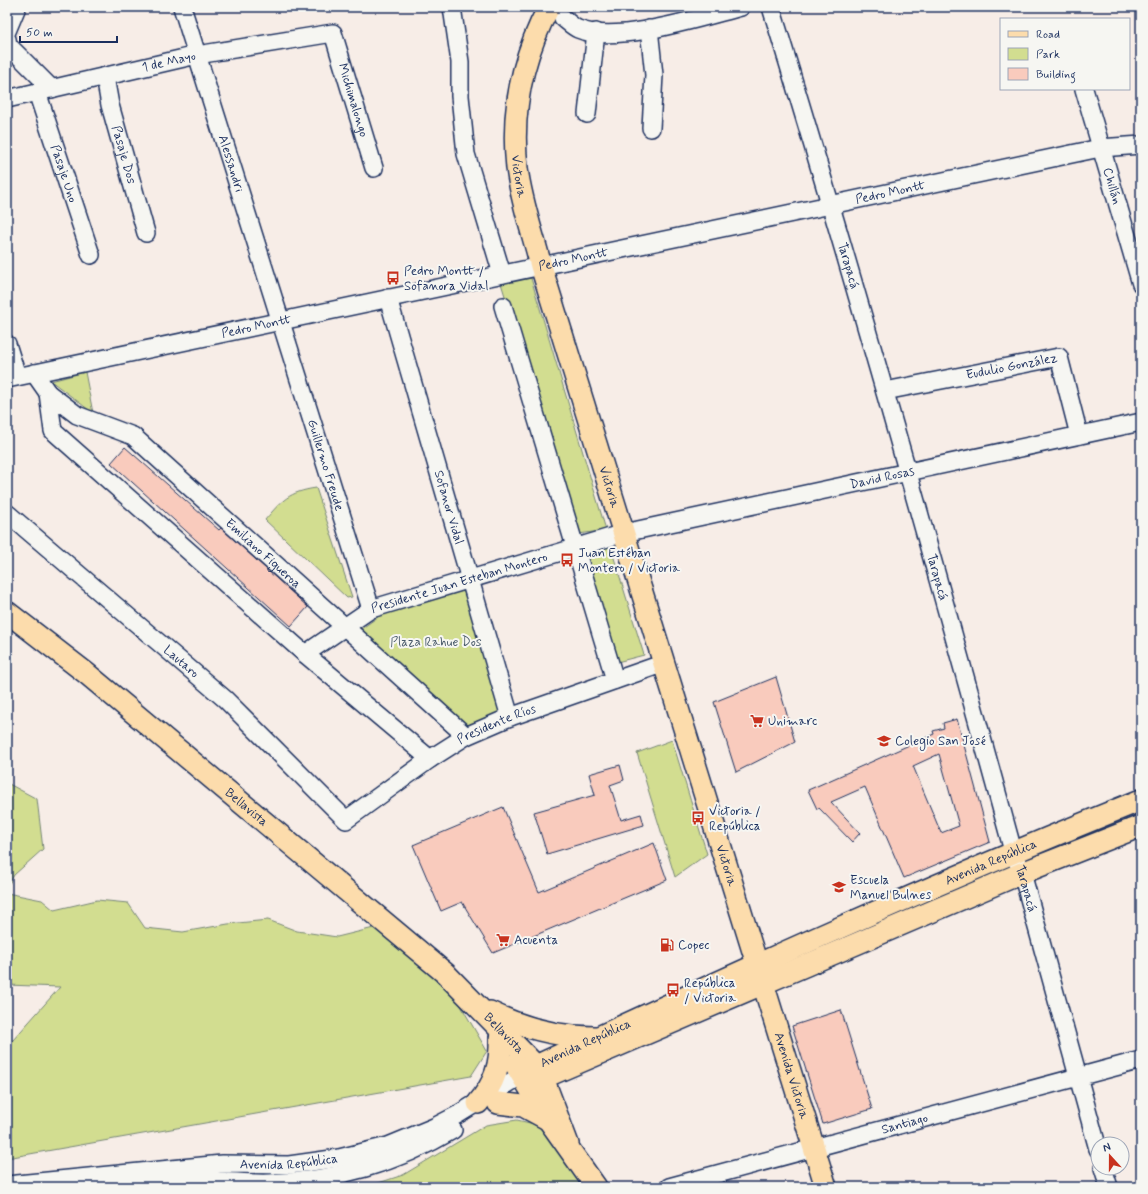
<svg xmlns="http://www.w3.org/2000/svg" width="1148" height="1194" viewBox="0 0 1148 1194" font-family="Mynerve,sans-serif">
  <style>
    .green { fill: #d2dd90; stroke: #768677 }
    .building { fill: #f9cbbd; stroke: #1b2f5e; fill-rule: evenodd }
    .lines { fill: none; stroke-linecap: round; stroke-linejoin: round }
    .minor-casing { stroke: #1b2f5e; stroke-width: 20 }
    .major-casing { stroke: #1b2f5e; stroke-width: 24 }
    .minor { stroke: #f6f6f2; stroke-width: 17 }
    .major { stroke: #fcdcac; stroke-width: 21 }
    .labels { text-anchor: middle; dominant-baseline: central; stroke-width: 4; stroke-linejoin: round; paint-order: stroke }
    .street-label { font-size: 13px; fill: #1b2f5e; stroke: #f6f6f2 }
    .poi-label { font-size: 13px; fill: #1b2f5e; stroke: #f6f6f2; text-anchor: start }
    .park-label { font-size: 13px; fill: #495a6a; stroke: #f6f6f2 }
  </style>
  <rect width="100%" height="100%" fill="#f7ede7"/>
  <filter id="ink" filterUnits="userSpaceOnUse"><feTurbulence type="fractalNoise" baseFrequency=".025" numOctaves="2"/><feDisplacementMap in="SourceGraphic" scale="8" xChannelSelector="R" yChannelSelector="G"/><feConvolveMatrix kernelMatrix="1 2 1 2 8 2 1 2 1" color-interpolation-filters="sRGB"/></filter>
  <g filter="url(#ink)">
    <path class="green" d="M530,275L606,530L579,534L500,280Z
      M85,372L93,413L51,381Z
      M316,488L352,597L347,598L265,520C282,500 289,492 316,488Z
      M610,545L644,655L617,662L584,554Z
      M463,589L503,711L466,726L361,629L382,614Z
      M672,740L707,854L675,877L637,753Z
      M7,783L37,799L43,849L14,875L7,887Z
      M7,893L42,900L54,910L97,900L128,903L145,928L183,932L228,924L268,920L297,931L337,937L378,927L449,985L487,1051L471,1076L7,1158V1043L13,1040L60,987L7,985Z
      M517,1120L543,1126L583,1187H366L403,1175L486,1125Z"/>
    <path class="building" d="M125,447L219,530L221,528L308,607L291,626L111,463Z
      M776,677L795,742L736,772L714,702Z
      M957,719L990,842L904,878L865,787L831,802L860,833L852,842L819,808L817,809L808,790L934,734L933,731L944,728L943,723ZM939,754L959,826L941,833L913,766Z
      M620,765L624,780L610,785L621,820L641,814L644,825L547,854L534,812L595,795L589,774Z
      M503,807L539,892L654,843L667,880L493,953L462,902L441,911L413,845Z
      M841,1010L872,1109L823,1124L792,1026Z"/>
    <g class="lines">
      <g class="minor-casing">
        <g id="minor">
          <path id="s1" d="M182,7L371,609"/>
          <path d="M452,7L460,62V96L466,154L502,274"/>
          <path id="s2" d="M771,7C857,287 936,569 1013,851L1022,873L1098,1149"/>
          <path d="M563,18C568,22 573,27 578,29C616,45 702,17 741,7"/>
          <path d="M649,29L654,75L651,128"/>
          <path d="M7,31L17,7"/>
          <path d="M7,39L8,45L52,89"/>
          <path id="s3" d="M105,77L110,105L146,233"/>
          <path id="s4" d="M1084,89L1141,284"/>
          <path id="s5" d="M37,92L91,255"/>
          <path id="s6" d="M7,99L197,55L333,33L374,168"/>
          <path d="M587,114L596,32"/>
          <path id="s7" d="M388,298L510,717"/>
          <path d="M503,306L615,680"/>
          <path d="M7,344L17,376"/>
          <path id="s8" d="M34,373L48,393L77,415L133,436L466,736"/>
          <path id="s9" d="M7,379L1100,148L1141,145"/>
          <path id="s10" d="M885,391L1059,357L1079,435"/>
          <path d="M48,393L53,431L305,654L430,759"/>
          <path id="s11" d="M7,513L225,699L346,820L430,759L466,736L510,717L653,667L664,665"/>
          <path id="s12" d="M305,654L371,609L624,533L1141,422"/>
          <path d="M1103,1168L1109,1187"/>
          <path id="s13" d="M7,1185L222,1164L289,1165L339,1158L388,1146L434,1127L457,1115L522,1075"/>
          <path d="M136,1187C158,1185 181,1182 203,1181C225,1180 248,1184 270,1183C334,1181 398,1163 453,1130"/>
          <path id="s14" d="M669,1187L1141,1060"/>
        </g>
      </g>
      <g class="major-casing">
        <g id="major">
          <path id="s15" d="M549,7C522,57 511,112 517,168C521,201 533,234 541,266L826,1187"/>
          <path id="s16" d="M7,612L86,673L445,973L536,1066L543,1078L568,1144"/>
          <path d="M490,1012C523,1028 559,1037 595,1037"/>
          <path d="M515,1064L550,1122L596,1187"/>
          <path d="M554,1073L1022,873L1141,826"/>
          <path id="s17" d="M522,1075L536,1066C736,973 937,882 1141,800"/>
          <path d="M478,1103C495,1083 501,1064 500,1038"/>
          <path d="M498,1103L523,1106L549,1120"/>
        </g>
      </g>
      <use href="#minor" class="minor"/>
      <use href="#major" class="major"/>
    </g>
  </g>
  <defs>
    <g id="bus-bare" transform="scale(1.08)"><path d="M-5-6H5V4H4V6H2V4H-2V6H-4V4H-5ZM-3.5-4V0h7V-4ZM-3.5 1.2v1.5H-2V1.2ZM2 1.2v1.5H3.5V1.2Z" fill="#c8321e" stroke="#f6f6f2" stroke-width="2.5" paint-order="stroke"/></g>
    <g id="supermarket-bare" transform="scale(1.08)"><path d="M-6-5.5h2.5l.6 2H6L4.5 2H-2.5L-4.4-4H-6ZM-1.5 3.2a1.3 1.3 0 1 0 .1 0ZM3 3.2a1.3 1.3 0 1 0 .1 0Z" fill="#c8321e" stroke="#f6f6f2" stroke-width="2.5" paint-order="stroke"/></g>
    <g id="school-bare" transform="scale(1.08)"><path d="M0-5L7-2L0 1L-7-2ZM-4 1L0 2.5L4 1V4Q0 6-4 4Z" fill="#c8321e" stroke="#f6f6f2" stroke-width="2.5" paint-order="stroke"/></g>
    <g id="fuel-bare" transform="scale(1.08)"><path d="M-5.5-6h7V0h2V4h1.3V-2.5L3-4.5l.8-.8L6-3V5H2.5V1h-1V6h-7ZM-4.2-4.7v3.2H.2V-4.7Z" fill="#c8321e" stroke="#f6f6f2" stroke-width="2.5" paint-order="stroke"/></g>
  </defs>
  <g fill-rule="evenodd">
    <use href="#bus-bare" x="393" y="278"/>
    <use href="#bus-bare" x="567" y="560"/>
    <use href="#supermarket-bare" x="757" y="721"/>
    <use href="#school-bare" x="884" y="741"/>
    <use href="#bus-bare" x="698" y="818"/>
    <use href="#school-bare" x="839" y="887"/>
    <use href="#supermarket-bare" x="503" y="940"/>
    <use href="#fuel-bare" x="667" y="945"/>
    <use href="#bus-bare" x="673" y="990"/>
  </g>
  <g class="labels">
    <g class="street-label">
      <text stroke="none"><textPath href="#s6" startOffset="166">1 de Mayo</textPath></text>
      <text stroke="none"><textPath href="#s6" startOffset="403">Michimalongo</textPath></text>
      <text stroke="none"><textPath href="#s3" startOffset="80">Pasaje Dos</textPath></text>
      <text stroke="none"><textPath href="#s1" startOffset="164">Alessandri</textPath></text>
      <text stroke="none"><textPath href="#s5" startOffset="86">Pasaje Uno</textPath></text>
      <text stroke="none"><textPath href="#s15" startOffset="175">Victoria</textPath></text>
      <text stroke="none"><textPath href="#s4" startOffset="101">Chillán</textPath></text>
      <text stroke="none"><textPath href="#s9" startOffset="903">Pedro Montt</textPath></text>
      <text stroke="none"><textPath href="#s9" startOffset="579">Pedro Montt</textPath></text>
      <text stroke="none"><textPath href="#s2" startOffset="270">Tarapacá</textPath></text>
      <text stroke="none"><textPath href="#s9" startOffset="255">Pedro Montt</textPath></text>
      <text stroke="none"><textPath href="#s10" startOffset="129">Eudulio González</textPath></text>
      <text stroke="none"><textPath href="#s1" startOffset="480">Guillermo Freude</textPath></text>
      <text stroke="none"><textPath href="#s12" startOffset="608">David Rosas</textPath></text>
      <text stroke="none"><textPath href="#s15" startOffset="499">Victoria</textPath></text>
      <text stroke="none"><textPath href="#s7" startOffset="218">Sofanor Vidal</textPath></text>
      <text stroke="none"><textPath href="#s8" startOffset="296">Emiliano Figueroa</textPath></text>
      <text stroke="none"><textPath href="#s2" startOffset="594">Tarapacá</textPath></text>
      <text stroke="none"><textPath href="#s12" startOffset="172">Presidente Juan Esteban Montero</textPath></text>
      <text stroke="none"><textPath href="#s11" startOffset="229">Lautaro</textPath></text>
      <text stroke="none"><textPath href="#s11" startOffset="637">Presidente Ríos</textPath></text>
      <text stroke="none"><textPath href="#s16" startOffset="309">Bellavista</textPath></text>
      <text stroke="none"><textPath href="#s17" startOffset="515">Avenida República</textPath></text>
      <text stroke="none"><textPath href="#s15" startOffset="895">Victoria</textPath></text>
      <text stroke="none"><textPath href="#s2" startOffset="918">Tarapacá</textPath></text>
      <text stroke="none"><textPath href="#s16" startOffset="652">Bellavista</textPath></text>
      <text stroke="none"><textPath href="#s17" startOffset="71">Avenida República</textPath></text>
      <text stroke="none"><textPath href="#s15" startOffset="1115">Avenida Victoria</textPath></text>
      <text stroke="none"><textPath href="#s14" startOffset="244">Santiago</textPath></text>
      <text stroke="none"><textPath href="#s13" startOffset="283">Avenida República</textPath></text>
    </g>
    <g class="poi-label">
      <text x="404" y="271">Pedro Montt /<tspan x="404" dy="15">Sofanora Vidal</tspan></text>
      <text x="578" y="553">Juan Estéban<tspan x="578" dy="15">Montero / Victoria</tspan></text>
      <text x="768" y="721">Unimarc</text>
      <text x="895" y="741">Colegio San José</text>
      <text x="709" y="811">Victoria /<tspan x="709" dy="15">República</tspan></text>
      <text x="850" y="880">Escuela<tspan x="850" dy="15">Manuel Bulnes</tspan></text>
      <text x="514" y="940">Acuenta</text>
      <text x="678" y="945">Copec</text>
      <text x="684" y="983">República<tspan x="684" dy="15">/ Victoria</tspan></text>
    </g>
    <g class="park-label">
      <text x="436" y="642">Plaza Rahue Dos</text>
    </g>
  </g>
  <rect width="1148" height="1194" fill="none" stroke="#f6f6f2" stroke-width="24"/>
  <rect x="12" y="12" width="1124" height="1170" fill="none" stroke="#1b2f5e" stroke-width="1.5" filter="url(#ink)"/>
  <rect x="1000" y="18" width="130" height="72" fill="#f6f6f2" stroke="#9ea6b7"/>
  <rect x="1008" y="31" width="20" height="6" fill="#fcdcac" stroke="#9ea6b7"/>
  <text x="1036" y="38" font-size="12" fill="#1b2f5e">Road</text>
  <rect x="1008" y="48" width="20" height="12" fill="#d2dd90" stroke="#9ea6b7"/>
  <text x="1036" y="58" font-size="12" fill="#1b2f5e">Park</text>
  <rect x="1008" y="68" width="20" height="12" fill="#f9cbbd" stroke="#9ea6b7"/>
  <text x="1036" y="78" font-size="12" fill="#1b2f5e">Building</text>
  <g transform="translate(1110 1156) rotate(339)"><circle r="19" fill="#f6f6f2" stroke="#9ea6b7"/>
  <path d="M0-3L7 15L0 10L-7 15Z" fill="#c8321e"/>
  <text y="-6" font-size="11" font-weight="bold" text-anchor="middle" fill="#1b2f5e">N</text>
  </g>
  <path d="M20 36v6h97v-6" fill="none" stroke="#1b2f5e" stroke-width="2"/>
  <text x="26" y="36" font-size="12" fill="#1b2f5e" stroke="#f6f6f2" stroke-width="3" paint-order="stroke">50 m</text>
</svg>
